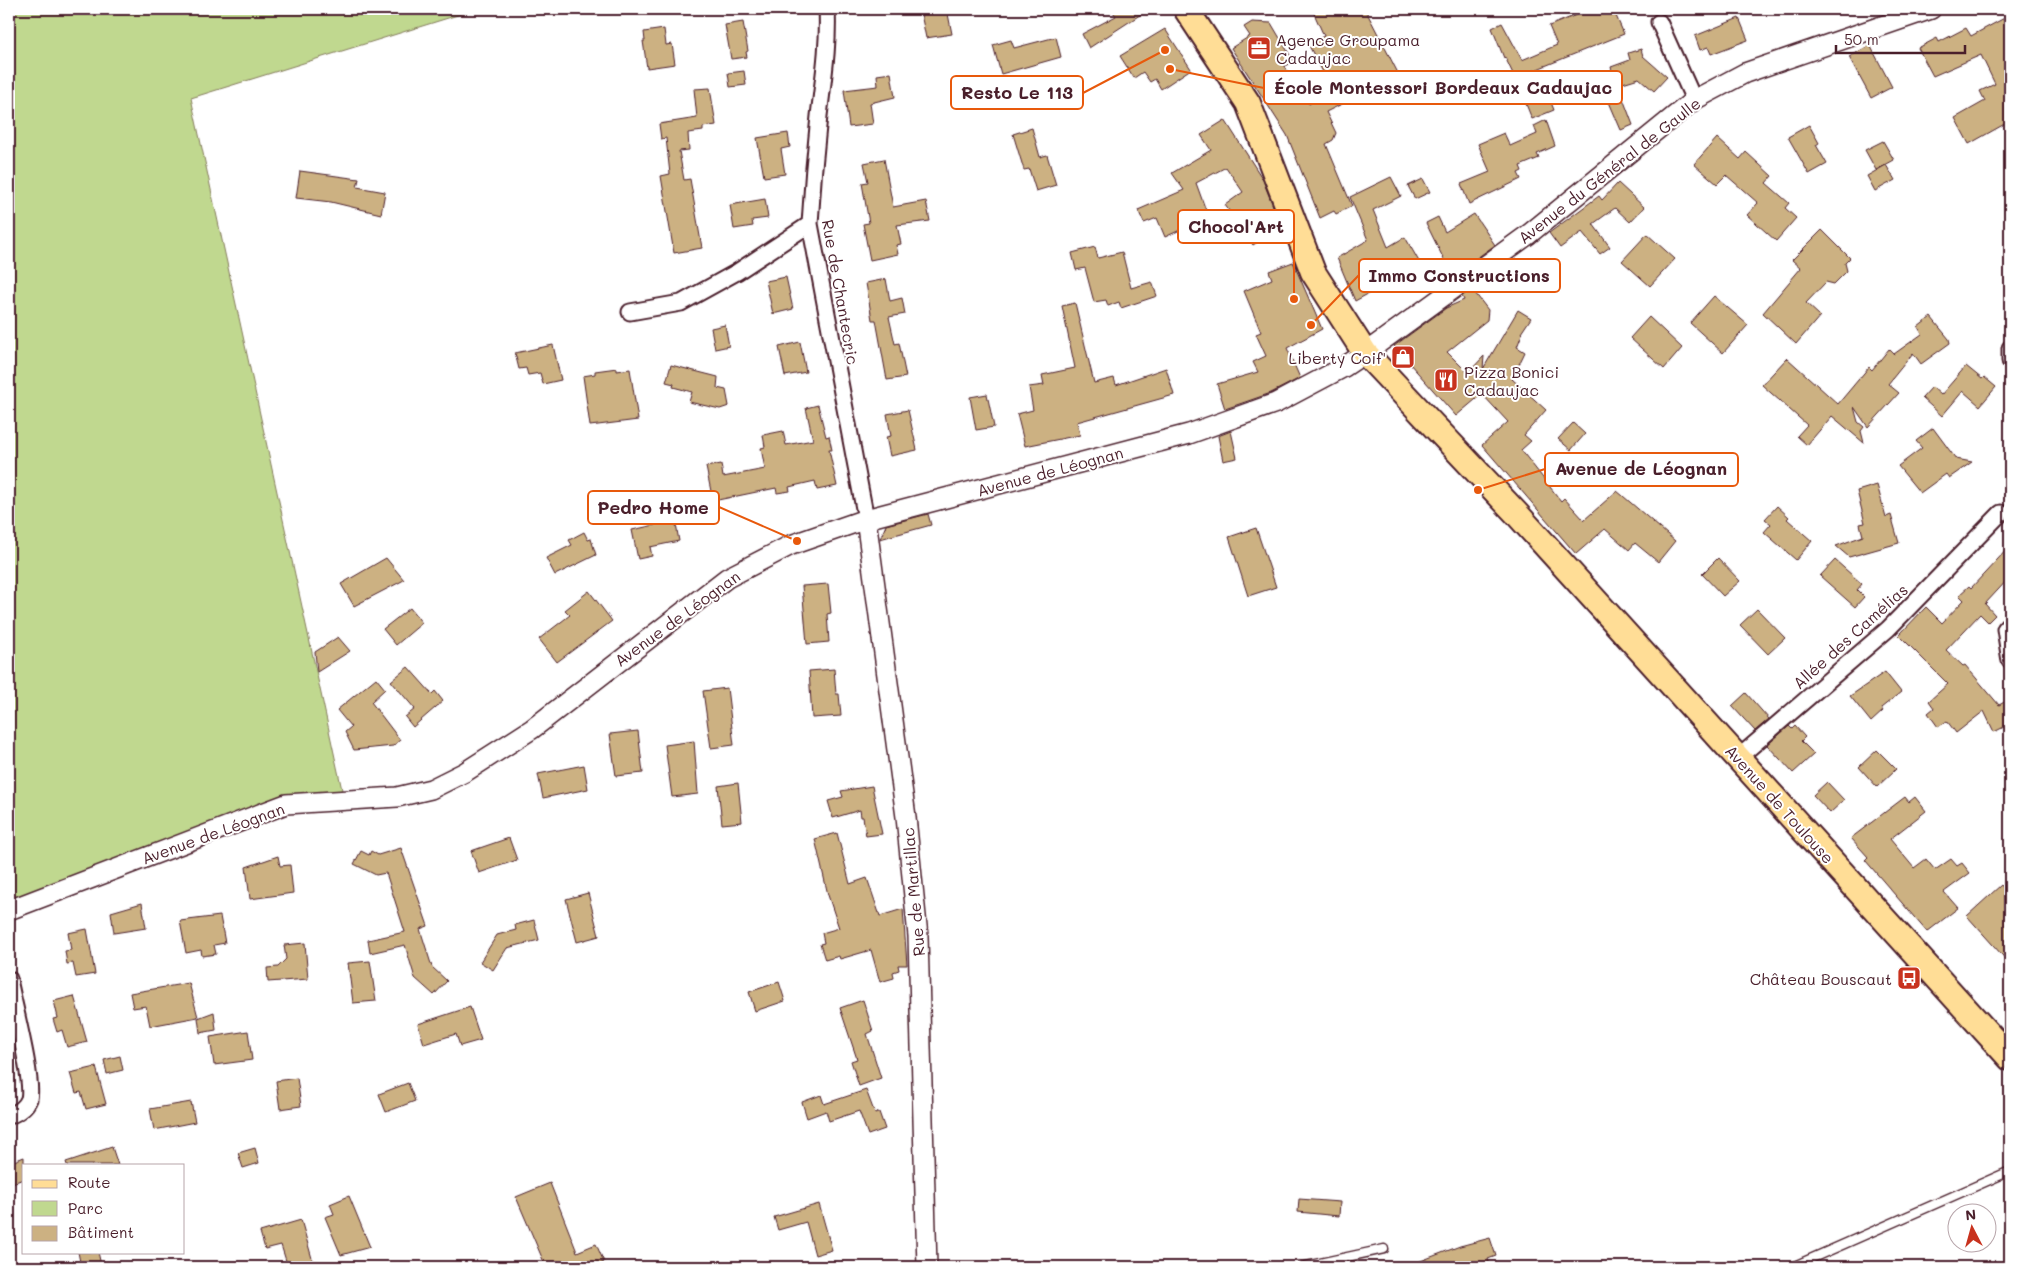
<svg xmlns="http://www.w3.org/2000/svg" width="2019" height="1276" viewBox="0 0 2019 1276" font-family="Mali,sans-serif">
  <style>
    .green { fill: #c0d88f; stroke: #857c5d }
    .building { fill: #ccb182; stroke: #4a1f2b }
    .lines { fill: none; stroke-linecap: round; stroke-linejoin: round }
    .service-casing { stroke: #4a1f2b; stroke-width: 11 }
    .minor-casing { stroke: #4a1f2b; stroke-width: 19 }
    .tertiary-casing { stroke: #4a1f2b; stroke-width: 22 }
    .primary-casing { stroke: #4a1f2b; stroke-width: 28 }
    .service { stroke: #fff; stroke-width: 8 }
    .minor { stroke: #fff; stroke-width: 15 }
    .tertiary { stroke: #fff; stroke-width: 19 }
    .primary { stroke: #ffdd96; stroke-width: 24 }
    .labels { text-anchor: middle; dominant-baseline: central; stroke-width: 4; stroke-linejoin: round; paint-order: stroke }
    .poi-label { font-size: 16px; fill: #4a1f2b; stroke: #fff; text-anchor: start }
    .street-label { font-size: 16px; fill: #4a1f2b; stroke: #fff }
    .leader { fill: none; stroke: #e8590c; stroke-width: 2 }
    .callout-dot { fill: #e8590c; stroke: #fff; stroke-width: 2 }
    .callout { fill: #fff; stroke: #e8590c; stroke-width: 2 }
    .callout-label { font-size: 18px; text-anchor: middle; font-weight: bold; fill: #4a1f2b }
  </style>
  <rect width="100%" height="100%" fill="#fff"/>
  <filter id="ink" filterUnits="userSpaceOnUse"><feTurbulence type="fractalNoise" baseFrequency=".02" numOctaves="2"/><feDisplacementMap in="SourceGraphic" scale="10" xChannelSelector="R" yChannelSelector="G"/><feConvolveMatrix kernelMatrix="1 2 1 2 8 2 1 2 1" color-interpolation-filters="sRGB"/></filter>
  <g filter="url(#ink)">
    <path class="green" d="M9,9H477L191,98L344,799L285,804L9,910Z"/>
    <path class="building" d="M920,9H947L952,34L926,38Z
      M1111,9H1149L1089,48L1082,34L1116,16Z
      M1312,9H1365L1399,75L1326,112L1336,133L1333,140L1326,144L1352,206L1336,214L1334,211L1320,218L1287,135L1231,48L1250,36L1244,27L1252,22L1271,23L1294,62L1284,66L1309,104L1332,89L1308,44L1324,36Z
      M1591,9H1613L1624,34L1515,78L1505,57L1504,58L1492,28L1502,23L1522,60L1557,45L1549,26Z
      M2010,15V121L1969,144L1955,118L1985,101L1980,91L1995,84L1981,55L1933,76L1918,48L1937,38L1939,42L1966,28L1971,36Z
      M1739,18L1748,40L1711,54L1708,47L1700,50L1695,36Z
      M743,22L748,51L746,52L747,57L731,59L725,25Z
      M664,29L666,45L672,44L675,64L647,68L643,41H645L644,32Z
      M1165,29L1191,69L1161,89L1155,79L1150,82L1143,72L1134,78L1120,56Z
      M1056,37L1061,57L1001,74L993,45L1011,40L1014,48Z
      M1870,45L1892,87L1871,98L1849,57Z
      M1641,49L1643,56L1667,77L1654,91L1639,78L1616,85L1611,67L1630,60L1628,53Z
      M744,71L746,85L730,87L728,73Z
      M891,73L895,97L870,103L873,124L849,127L844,90L878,86L877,75Z
      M1545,87L1554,110L1532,119L1522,94Z
      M710,88L716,125L703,127V131L688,133L689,150L679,151L684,180L690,179L702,248L674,253L661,176L670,174L666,138L661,139L659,124L697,118L694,89Z
      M1622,96L1633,125L1621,130L1609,102Z
      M1225,120L1262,178L1274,208L1275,213L1259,223L1267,236L1253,245L1225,205L1243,192L1226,167L1196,183L1208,216L1203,219L1199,213L1202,220L1165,237L1157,218L1144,223L1138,210L1184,190L1172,173L1211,150L1201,135Z
      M1546,120L1555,146L1537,154L1539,158L1520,166L1522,171L1518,173L1521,179L1469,204L1461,184L1490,172L1478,144L1504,133L1510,146L1537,134L1534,126Z
      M1809,125L1819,143L1816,145L1827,164L1809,174L1788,137Z
      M1032,128L1040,157L1047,155L1056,185L1036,191L1029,169L1024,170L1013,134Z
      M788,133L790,147L781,149L785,174L764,177L757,138Z
      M1717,138L1740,159L1746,152L1772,176L1766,183L1789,203L1785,208L1796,218L1776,241L1747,215L1758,203L1726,175L1717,184L1694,164Z
      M1883,141L1894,160L1876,170L1865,150Z
      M884,159L893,207L926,201L930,221L897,225L901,244L896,245L898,254L870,260L863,224L869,223L862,183L868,182L864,163Z
      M1886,165L1895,180L1875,191L1867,176Z
      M300,171L359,179L357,187L385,192L381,214L331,202L296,198Z
      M1391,177L1401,196L1373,210L1388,247L1405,237L1421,265L1355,301L1337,258L1368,240L1350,197Z
      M1423,179L1430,192L1415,199L1408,186Z
      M1618,183L1644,207L1630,222L1615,208L1593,224L1610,247L1600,254L1582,232L1560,248L1549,233L1599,196L1602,200Z
      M765,199L768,218L752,220L753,226L734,229L730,205Z
      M1474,214L1495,245L1452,276L1426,223L1438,217L1445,232Z
      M1822,230L1850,258L1845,263L1847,271L1834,284L1826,282L1806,303L1820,316L1796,344L1763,313L1801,268L1792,260Z
      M1647,234L1675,259L1650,286L1622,261Z
      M1095,247L1098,258L1122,252L1131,288L1152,282L1157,296L1121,308L1119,302L1108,306L1106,300L1094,302L1085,268L1076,270L1072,253Z
      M1293,262L1322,329L1287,348L1300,378L1271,393L1225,409L1217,384L1258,372L1253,362L1266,356L1256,334L1261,332L1244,291L1272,279L1269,271Z
      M786,277L793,309L773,314L766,281Z
      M886,279L890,301L902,298L905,314L889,317L895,344L899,343L906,377L887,380L876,320H872L866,283Z
      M1472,289L1488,310L1487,320L1447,352L1468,373L1484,356L1483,369L1518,310L1531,318L1521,333L1522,334L1517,347L1525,352L1512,379L1546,410L1524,435L1531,441L1521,450L1561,501L1564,498L1584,520L1617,491L1623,496L1675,541L1658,562L1635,543L1629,550L1605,529L1576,554L1482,445L1508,422L1482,394L1456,416L1394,346L1446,308L1464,300L1462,296Z
      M1714,296L1748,325L1723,353L1690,323Z
      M1075,303L1094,383L1114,378L1116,385L1166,368L1174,395L1077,422L1080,435L1025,446L1017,414L1033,410L1029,387L1044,385L1042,375L1075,368L1062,306Z
      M1649,317L1682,348L1664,369L1630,338Z
      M1931,317L1949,339L1950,343L1921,364L1913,353L1888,384L1899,393L1868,427L1854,407L1858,422L1864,427L1861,431L1864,443L1832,416L1807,445L1797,436L1807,425L1762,385L1787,358L1838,404L1869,367L1872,370L1889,349L1894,354L1922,334L1918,327Z
      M725,325L729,346L715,349L711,328Z
      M800,342L806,372L785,376L779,347Z
      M553,345L561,380L543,384L540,373L528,375L526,368L519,369L515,353Z
      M671,365L718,377L717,388L726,390L729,406L720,409L689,402L692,392L673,387L674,384L666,382Z
      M1966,366L1982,379L1984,377L1996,387L1980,406L1963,391L1942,416L1922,398L1932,387L1941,395Z
      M617,368V371L630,369L638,420L590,426L583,376L595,374V371Z
      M987,394L994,427L976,430L970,397Z
      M818,405L826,437L829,436L832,450H829L837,486L817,490L815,481L789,487L790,491L777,493L776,488L713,501L706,467L721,464L723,477L765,469L761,448L765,447L763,435L783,431L786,445L813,440L806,408Z
      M908,410L917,450L890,456L886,437L891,436L887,414Z
      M1573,423L1585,434L1571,450L1558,439Z
      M1933,428L1956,459L1972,462L1949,478L1946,474L1920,493L1898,466L1922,448L1916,441Z
      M1231,431L1237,458L1223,461L1218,436Z
      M1877,485L1886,517L1891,515L1899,543L1849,557L1836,546L1863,536L1860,524L1865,523L1857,491Z
      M1777,506L1789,517L1787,519L1812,541L1796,560L1764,532L1771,524L1765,519Z
      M673,508L679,541L650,547L652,556L638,559L632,530L655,525L652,512Z
      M928,514L931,525L880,539L886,525Z
      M1256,528L1276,587L1248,596L1229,537Z
      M584,532L588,540L591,539L596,555L555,575L546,558L572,545L569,540Z
      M2010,546V577L1985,604L1995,615L1988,622L1980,614L1946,650L1963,666L1965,665L1999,705L2010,699V724L1994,732L1984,711L1956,733L1947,721L1938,727L1928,713L1934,708L1929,701L1948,684L1899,635L1926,607L1942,623L1964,600L1959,595L1969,586L1971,588Z
      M386,558L404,580L354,606L341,584Z
      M1718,558L1740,581L1723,596L1702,574Z
      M1835,560L1862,584L1857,590L1864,597L1855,607L1820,576Z
      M828,584L831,613L827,614L829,642L807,644L802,586Z
      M589,591L612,621L557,662L539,639L570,615L565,610Z
      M410,608L422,623L396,645L383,629Z
      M1757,609L1785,638L1768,654L1740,625Z
      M338,637L350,651L317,672L315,652Z
      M408,667L432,694L435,691L443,701L413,727L405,717L415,709L391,681Z
      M834,669L836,694H839L841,716L812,718L809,671Z
      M1885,672L1901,692L1881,708L1883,711L1871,722L1850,696Z
      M376,678L385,689L371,702L400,740L393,746L354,750L345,732L351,727L337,710Z
      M727,688L734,745L711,748L703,691Z
      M1746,693L1769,719L1755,731L1732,706Z
      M1789,726L1792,729L1795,726L1805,737L1801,741L1814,754L1793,773L1767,745Z
      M638,731L643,773L616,776L610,734Z
      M694,741L698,794L672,797L665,745Z
      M1877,750L1896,769L1877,787L1859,767Z
      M584,765L588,789L543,798L538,774Z
      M1827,782L1844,800L1830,813L1813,795Z
      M738,783L742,822L722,824L718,786Z
      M872,786L882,834L866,836L863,817H861L860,810L833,818L828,801L843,797L841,791Z
      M1905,797L1909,802L1915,797L1926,811L1890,839L1914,868L1926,859L1935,870L1951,859L1957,866L1962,863L1970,873L1944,892L1958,908L1927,932L1865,860L1868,857L1851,838Z
      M837,833L850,884L867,878L880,916L903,909L907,965H898L899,970L893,972L894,978L880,982L871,950L840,959L839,956L825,960L820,944L824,943L822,933L839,928L828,895L815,839Z
      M509,838L517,860L479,873L471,851Z
      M401,848L428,926L420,929L432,967L447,981L434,995L415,978L405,945L370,953L368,940L405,932L386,873L376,875L354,864L361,851L369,855L371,851L378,855Z
      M278,856L280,866L290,865L293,893L250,899L246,867Z
      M2001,885L2010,895V964L1967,916Z
      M588,893L599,936L577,942L566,899Z
      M142,903L146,928L114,933L111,912Z
      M220,916L225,943L214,945L216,954L202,956L201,950L186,953L180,921Z
      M534,920L539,940L507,948L493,970L480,962L497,935L516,930L515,925Z
      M87,929L95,974L76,977L73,963L67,964L65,951L71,950L68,933Z
      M305,943L308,979L268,982L267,968L278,967L286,959L284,945Z
      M370,961L376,1001L353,1003L348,963Z
      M779,982L785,1001L755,1011L749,992Z
      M189,983L198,1017L150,1026L146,1006L133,1008L130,993Z
      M74,996L87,1042L67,1047L62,1030L57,1032L53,1019L58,1018L54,1001Z
      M863,1000L873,1031L867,1034L881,1078L859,1086L851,1061L857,1059L840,1008Z
      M470,1007L481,1040L460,1046L456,1034L424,1044L418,1024Z
      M214,1012L216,1030L200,1033L198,1018Z
      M248,1031L252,1060L214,1065L210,1037Z
      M120,1056L123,1070L107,1074L104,1060Z
      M96,1067L106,1104L86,1109L81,1092L76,1093L70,1073Z
      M297,1078L301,1106L280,1109L276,1081Z
      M408,1083L415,1101L386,1112L379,1094Z
      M866,1090L875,1114L879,1112L885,1129L868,1135L859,1111L829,1121L826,1111L807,1118L802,1102L821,1095L824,1104Z
      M191,1102L195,1122L154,1130L150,1109Z
      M112,1147L118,1165H67L66,1162Z
      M255,1148L259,1163L243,1168L238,1153Z
      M24,1157V1179L9,1184V1163Z
      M550,1183L577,1252L596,1244L604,1262L593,1267H546L516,1197Z
      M349,1196L370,1247L341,1255L325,1217L334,1214L330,1204Z
      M1299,1199L1340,1202L1339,1216L1298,1212Z
      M819,1204L832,1250L815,1255L806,1222L778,1230L774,1217Z
      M301,1220L313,1262L288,1267L281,1245L265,1249L260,1232Z
      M1490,1238L1496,1256L1488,1259L1491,1267H1410V1265L1460,1246Z
      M78,1252H98L101,1265L81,1267Z"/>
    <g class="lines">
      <g class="service-casing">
        <path id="service" d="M1301,1267L1384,1249
          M1792,1267L2010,1171"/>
      </g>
      <g class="minor-casing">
        <path id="minor" d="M827,9C829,45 823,81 819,116C815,152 812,188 810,224L866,519
          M1659,22L1694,100
          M630,312L681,303L737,272L810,224
          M2010,348V361
          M2010,661L2005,629L2010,623
          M1739,757L1888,629L2001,513
          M9,979C13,1002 34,1080 29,1099C26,1107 17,1113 9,1116"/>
      </g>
      <g class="tertiary-casing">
        <path id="tertiary" d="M866,519L906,817L918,936L927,1267
          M9,910L286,804L397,797L431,789L465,772L532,729L727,578L791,545L866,519L1189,434L1276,403L1344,367L1365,353L1529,234L1694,100L1745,73L1931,9"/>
      </g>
      <g class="primary-casing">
        <path id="primary" d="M1186,9L1248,103L1313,272L1365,353L1517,514L2010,1058"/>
      </g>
      <use href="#service" class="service"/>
      <use href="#minor" class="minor"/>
      <use href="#tertiary" class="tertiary"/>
      <use href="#primary" class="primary"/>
    </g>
  </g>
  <defs>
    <g id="office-square" transform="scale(1.25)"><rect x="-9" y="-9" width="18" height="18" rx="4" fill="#c8321e" stroke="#fff"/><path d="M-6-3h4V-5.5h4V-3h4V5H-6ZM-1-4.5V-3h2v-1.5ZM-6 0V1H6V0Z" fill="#fff"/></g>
    <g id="shop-square" transform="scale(1.25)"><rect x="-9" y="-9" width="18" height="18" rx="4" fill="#c8321e" stroke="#fff"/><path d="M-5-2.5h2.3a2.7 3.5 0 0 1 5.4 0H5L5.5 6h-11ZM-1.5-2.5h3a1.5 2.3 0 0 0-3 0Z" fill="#fff"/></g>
    <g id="restaurant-square" transform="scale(1.25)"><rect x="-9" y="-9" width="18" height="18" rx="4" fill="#c8321e" stroke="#fff"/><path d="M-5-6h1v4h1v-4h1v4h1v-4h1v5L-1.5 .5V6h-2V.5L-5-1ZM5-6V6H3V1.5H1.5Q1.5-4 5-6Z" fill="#fff"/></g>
    <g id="bus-square" transform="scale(1.25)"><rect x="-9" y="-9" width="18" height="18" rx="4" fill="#c8321e" stroke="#fff"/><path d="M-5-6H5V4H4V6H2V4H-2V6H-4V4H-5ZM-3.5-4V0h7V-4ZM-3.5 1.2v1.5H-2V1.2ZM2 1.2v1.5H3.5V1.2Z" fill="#fff"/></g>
  </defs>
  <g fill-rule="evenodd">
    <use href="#office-square" x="1259" y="48"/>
    <use href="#shop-square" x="1403" y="357"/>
    <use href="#restaurant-square" x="1446" y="380"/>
    <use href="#bus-square" x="1909" y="978"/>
  </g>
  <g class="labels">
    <g class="poi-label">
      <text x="1276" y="39">Agence Groupama<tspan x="1276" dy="18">Cadaujac</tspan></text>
      <text x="1386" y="357" text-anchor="end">Liberty Coif'</text>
      <text x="1464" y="371">Pizza Bonici<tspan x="1464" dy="18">Cadaujac</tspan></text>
      <text x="1892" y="978" text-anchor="end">Château Bouscaut</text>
    </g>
    <g class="street-label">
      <text transform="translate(1609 170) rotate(-38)">Avenue du Général de Gaulle</text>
      <text transform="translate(841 292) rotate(80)">Rue de Chantecric</text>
      <text transform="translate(1050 471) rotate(-15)">Avenue de Léognan</text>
      <text transform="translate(677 618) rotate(-36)">Avenue de Léognan</text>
      <text transform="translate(1850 636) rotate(-42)">Allée des Camélias</text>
      <text transform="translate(1780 804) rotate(48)">Avenue de Toulouse</text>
      <text transform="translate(213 833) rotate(-20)">Avenue de Léognan</text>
      <text transform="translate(913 892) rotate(-95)">Rue de Martillac</text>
    </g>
  </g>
  <path class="leader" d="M1170 69L1264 88M1165 50L1083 93M1294 299L1294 226M1311 325L1359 275M1478 490L1545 469M797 541L719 507"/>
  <g class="callout-dot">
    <circle cx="1170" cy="69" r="5"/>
    <circle cx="1165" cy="50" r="5"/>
    <circle cx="1294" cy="299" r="5"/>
    <circle cx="1311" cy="325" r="5"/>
    <circle cx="1478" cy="490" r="5"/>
    <circle cx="797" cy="541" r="5"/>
  </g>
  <g class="callout">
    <rect x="1264" y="71" width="358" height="33" rx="5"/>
    <rect x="951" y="76" width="132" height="33" rx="5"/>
    <rect x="1178" y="210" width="116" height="33" rx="5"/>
    <rect x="1359" y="259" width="201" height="33" rx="5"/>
    <rect x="1545" y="453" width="193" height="33" rx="5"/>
    <rect x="588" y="491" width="131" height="33" rx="5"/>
  </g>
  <g class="callout-label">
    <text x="1443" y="94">École Montessori Bordeaux Cadaujac</text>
    <text x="1017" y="99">Resto Le 113</text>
    <text x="1236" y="233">Chocol'Art</text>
    <text x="1459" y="282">Immo Constructions</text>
    <text x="1641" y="475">Avenue de Léognan</text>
    <text x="653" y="514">Pedro Home</text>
  </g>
  <rect width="2019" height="1276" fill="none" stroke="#fff" stroke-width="30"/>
  <rect x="15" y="15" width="1989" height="1246" fill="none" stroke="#4a1f2b" stroke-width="2" filter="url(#ink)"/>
  <rect x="22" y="1164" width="162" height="90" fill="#ffffff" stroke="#b7a5aa"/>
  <rect x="32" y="1180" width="25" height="8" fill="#ffdd96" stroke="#b7a5aa"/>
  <text x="68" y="1188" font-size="15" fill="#4a1f2b">Route</text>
  <rect x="32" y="1201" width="25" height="15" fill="#c0d88f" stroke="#b7a5aa"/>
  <text x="68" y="1214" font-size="15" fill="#4a1f2b">Parc</text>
  <rect x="32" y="1226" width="25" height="15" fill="#ccb182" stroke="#b7a5aa"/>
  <text x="68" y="1238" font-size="15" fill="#4a1f2b">Bâtiment</text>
  <g transform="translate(1972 1228) rotate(354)"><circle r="24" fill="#ffffff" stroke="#b7a5aa"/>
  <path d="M0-4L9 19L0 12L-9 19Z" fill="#c8321e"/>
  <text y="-8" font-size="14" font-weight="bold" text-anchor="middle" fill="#4a1f2b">N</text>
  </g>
  <path d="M1836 45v8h129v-8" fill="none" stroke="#4a1f2b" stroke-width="2.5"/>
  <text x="1844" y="45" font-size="15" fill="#4a1f2b" stroke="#ffffff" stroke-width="4" paint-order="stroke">50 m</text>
</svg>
